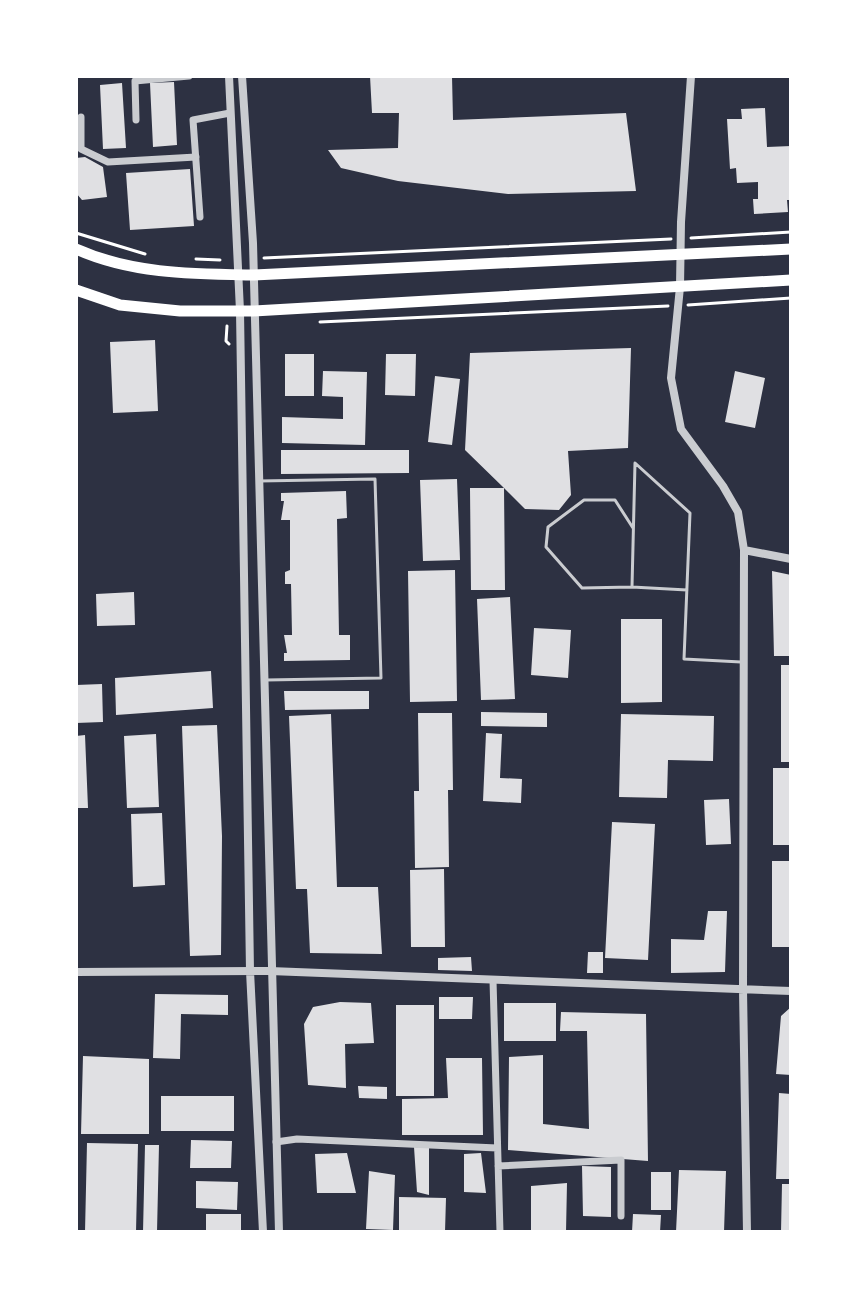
<svg xmlns="http://www.w3.org/2000/svg" width="867" height="1308" viewBox="0 0 867 1308" font-family="Inter,sans-serif">
  <style>
    .building { fill: #e0e0e3 }
    .lines { fill: none; stroke-linecap: round; stroke-linejoin: round }
    .path { stroke: #fff; stroke-width: 3 }
    .service { stroke: #caccd0; stroke-width: 3 }
    .minor { stroke: #caccd0; stroke-width: 7 }
    .tertiary { stroke: #caccd0; stroke-width: 8 }
    .trunk { stroke: #fff; stroke-width: 11 }
  </style>
  <rect width="100%" height="100%" fill="#2d3142"/>
  <path class="building" d="M370,76H452L453,120L626,113L636,191L508,194L398,181L341,168L328,150L398,148L399,113H372Z
    M174,82L177,145L153,147L150,83Z
    M122,83L126,148L103,149L100,85Z
    M765,108L767,147L791,146V200H787L788,212L754,214L753,199H758V182L737,183L736,168L730,169L727,119H742L741,109Z
    M85,157L103,167L107,197L82,200L76,193V158Z
    M190,169L194,226L130,230L126,173Z
    M155,340L158,411L113,413L110,342Z
    M631,348L628,448L568,451L571,495L559,510L525,509L504,488L505,590H471L470,488H504L465,450L470,353Z
    M285,354H314V396H285Z
    M386,354H416L415,396L385,395Z
    M323,371L367,372L365,445L282,443V417L343,419V397L322,396Z
    M735,371L765,378L755,428L725,422Z
    M435,376L460,379L452,445L428,442Z
    M281,450H409V473L281,474Z
    M457,479L460,560L423,561L420,480Z
    M346,491L347,518L337,519L339,635H350V660L284,661V653H287L284,635H292L291,584H285V572L290,570V520H281L284,501H281V493Z
    M455,570L457,701L410,702L408,571Z
    M772,571L791,575V656H774Z
    M134,592L135,625L97,626L96,594Z
    M510,597L515,699L481,700L477,599Z
    M621,619H662V702L621,703Z
    M534,628L571,630L568,678L531,675Z
    M781,665H791V762H781Z
    M211,671L213,708L116,715L115,678Z
    M102,684L103,722L76,723V685Z
    M284,691H369V709L285,710Z
    M481,712L547,713V727L481,726Z
    M418,713H452L453,790H448L449,867L415,868L414,791H419Z
    M331,714L337,887H378L382,954L310,953L307,889H296L289,716Z
    M621,714L714,716L713,761L668,760L667,798L619,797Z
    M217,725L222,836L221,955L190,956L182,726Z
    M486,733L502,734L500,778L522,779L521,803L483,801Z
    M156,734L159,807L127,808L124,736Z
    M85,735L88,808H76V736Z
    M773,768H791V845H773Z
    M729,799L731,844L706,845L704,800Z
    M162,813L165,885L133,887L131,814Z
    M612,822L655,824L648,960L605,958Z
    M772,861H791V947H772Z
    M444,869L445,947H411L410,870Z
    M708,911H727L725,972L671,973V939L704,940Z
    M588,952H603V973H587Z
    M471,957L472,971L438,970V958Z
    M155,994L228,995V1015L181,1014L180,1059L153,1058Z
    M439,997H473L472,1019H439Z
    M340,1002L371,1003L374,1043L345,1044L346,1088L308,1085L304,1024L313,1007Z
    M504,1003H556V1041H504Z
    M396,1005H434V1096H396Z
    M791,1007V1075L776,1074L781,1016Z
    M561,1012L646,1014L648,1161L508,1150L509,1057L543,1055V1124L589,1129L587,1031H560Z
    M83,1056L149,1059V1134H81Z
    M446,1058H482L483,1135H402V1099L448,1098Z
    M358,1086L387,1087V1099L359,1098Z
    M779,1093L791,1094V1179H776Z
    M161,1096H234V1131H161Z
    M191,1140L232,1141L231,1168H190Z
    M87,1143L138,1144L136,1232H85Z
    M145,1145H159L157,1232H143Z
    M414,1147L429,1148V1195L417,1192Z
    M347,1153L356,1193H317L315,1154Z
    M481,1153L486,1193L464,1192V1154Z
    M582,1166L611,1167V1217L583,1216Z
    M679,1170L726,1171L724,1232H676Z
    M369,1171L395,1175L393,1230L366,1229Z
    M651,1172H671V1210H651Z
    M196,1181L238,1182L237,1210L196,1208Z
    M567,1183L566,1232H531V1186Z
    M782,1184H791V1232H781Z
    M399,1197L446,1198L445,1232H399Z
    M206,1214H241V1232H206Z
    M633,1214L661,1215L660,1232H632Z"/>
  <g class="lines">
    <path class="path" d="M76,233L145,254
      M691,238L791,232
      M264,258L671,239
      M196,259L220,260
      M688,305L791,298
      M320,322L668,306
      M227,326L226,341L229,344"/>
    <path class="service" d="M259,481L375,479L381,678L266,680
      M633,528L615,500H584L548,527L546,547L582,588L632,587L687,590
      M632,587L635,463L690,513L684,659L741,662"/>
    <path class="minor" d="M81,117V149L108,162L196,157
      M136,120L135,81L189,76
      M200,217L193,120L230,113
      M493,980L500,1232
      M276,1142L297,1139L497,1148
      M498,1166L621,1160V1216"/>
    <path class="tertiary" d="M229,76L240,311L250,971L263,1232
      M242,76L253,243L279,1232
      M691,76L681,222L680,287L671,378L681,429L723,486L738,512L744,550L743,990L747,1232
      M744,550L791,559
      M76,972L270,971L791,991"/>
    <path class="trunk" d="M76,249C132,274 192,274 253,275L791,249
      M76,290L120,305L180,311H253L791,280"/>
  </g>
  <rect width="867" height="1308" fill="none" stroke="#ffffff" stroke-width="156"/>
</svg>
